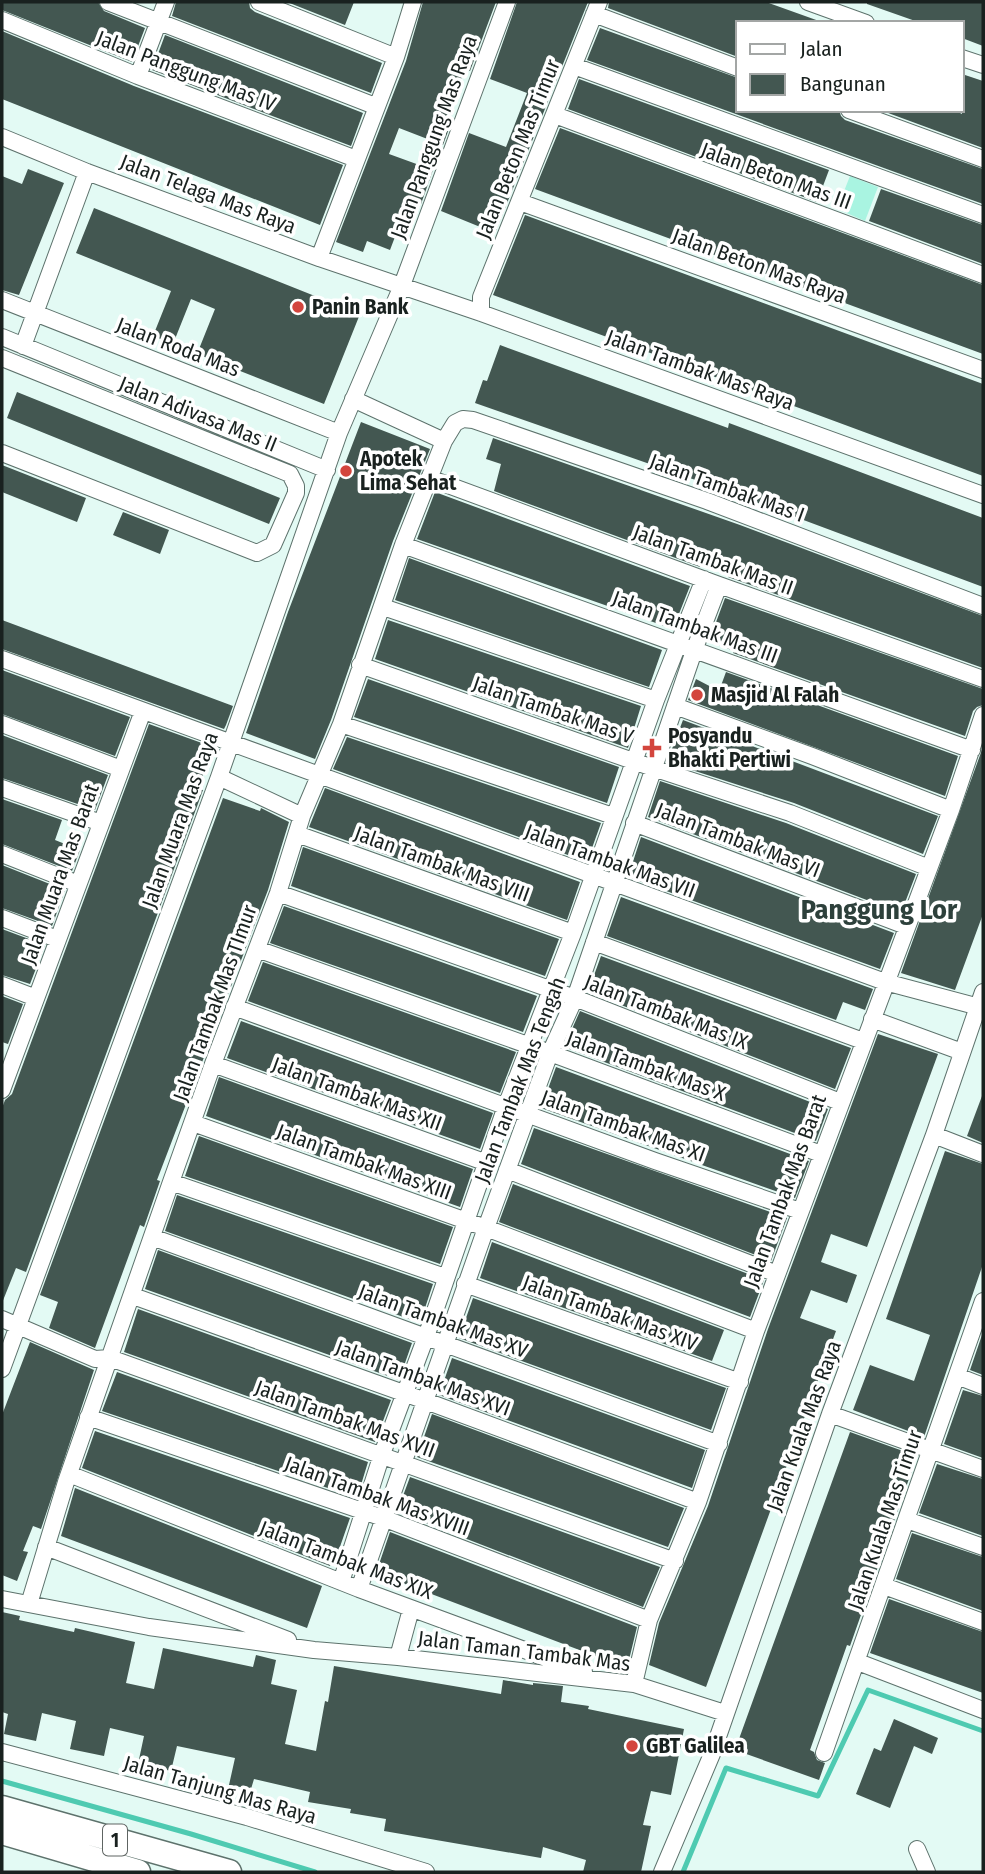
<svg xmlns="http://www.w3.org/2000/svg" width="985" height="1874" viewBox="0 0 985 1874" font-family="'Fira Sans Condensed',sans-serif">
  <style>
    .green { fill: #a9f4e1 }
    .lines { fill: none; stroke-linecap: round; stroke-linejoin: round }
    .stream { stroke: #4ecab1; stroke-width: 5 }
    .building { fill: #435751 }
    .minor-casing { stroke: #5d726c; stroke-width: 18 }
    .highway-casing { stroke: #5d726c; stroke-width: 27 }
    .minor { stroke: #fff; stroke-width: 16 }
    .highway { stroke: #fff; stroke-width: 24 }
    .poi-dot { fill: #d3453d; stroke: #fff; stroke-width: 2.5 }
    .labels { text-anchor: middle; dominant-baseline: central; stroke-width: 7; stroke-linejoin: round; paint-order: stroke }
    .shield { fill: #fff; stroke: #5e6462; stroke-width: 2 }
    .shield-label { font-size: 19px; font-weight: bold; fill: #19211f }
    .street-label { font-size: 21px; fill: #19211f; stroke: #fff }
    .poi-label { font-size: 21px; font-weight: bold; fill: #19211f; stroke: #fff; text-anchor: start }
    .district-label { font-size: 28px; font-weight: bold; fill: #2d403b; stroke: #fff }
  </style>
  <rect width="100%" height="100%" fill="#e3faf4"/>
  <path class="green" d="M850,176L878,187L865,221L837,209Z"/>
  <g class="lines">
    <path class="stream" d="M2,1781L191,1834L315,1872
      M683,1872L726,1768L818,1796L868,1690L983,1731"/>
  </g>
  <path class="building" d="M2,2H98L104,11L145,28L132,62L2,10Z
    M176,2H249L250,8L255,12L382,63L371,93L172,16Z
    M287,2H354L345,25Z
    M423,2H496L470,71L465,69L444,123L450,126L443,145L399,128L389,154L433,170L421,204L417,202L409,224L401,221L390,250L367,241L363,252L336,242L406,61Z
    M517,2H588L495,233L441,211L469,133L506,147L527,93L490,79Z
    M609,2H766L819,21L738,23V57L608,8Z
    M867,2H983V46L962,38V23H921L867,4Z
    M600,28L738,78V110H839L841,116L845,120L983,169V204L587,60Z
    M2,31L134,86L343,165L320,225L2,99Z
    M165,35L363,113L351,146L152,70Z
    M962,74L983,81V148L880,110H954L962,114Z
    M579,79L829,170L817,202L568,109Z
    M560,128L983,285V354L535,189Z
    M28,169L64,183L19,295L2,290V176L22,184Z
    M881,189L983,225V264L869,221Z
    M94,208L360,314L324,404L197,354L215,309L191,299L173,344L153,336L171,291L76,253Z
    M525,215L983,384V476L493,295Z
    M500,345L728,428L729,423L983,518V587L707,484L475,403L483,380L487,381Z
    M17,392L280,498L269,524L7,418Z
    M361,422L430,449L393,541L331,720L315,759L246,733L288,612Z
    M493,438L740,525L983,616V668L728,577L730,573L714,567L701,563L700,567L494,491L501,464L486,459Z
    M2,465L86,498L77,522L2,492Z
    M435,492L690,586L673,629L417,539Z
    M123,512L169,530L160,554L113,535Z
    M409,558L662,650L649,687L395,600Z
    M725,598L983,689V705L977,707L973,711L965,736L733,653L734,651L709,641Z
    M2,620L233,706L226,725L224,729L2,649Z
    M388,620L641,706L628,748L375,659Z
    M2,670L130,717L115,756L2,714Z
    M726,672L958,756L945,796L688,700L696,679L719,691Z
    M368,679L619,767L607,803L354,717Z
    M683,720L938,816L923,854L794,803L667,762Z
    M149,724L213,747L198,789L203,790L26,1272L16,1268L2,1303V1108L5,1100L12,1094Z
    M2,735L108,775L95,810L2,778Z
    M347,737L601,823L587,862L333,769Z
    M983,747V914L955,990L901,973Z
    M660,781L786,823L916,874L901,913L648,817Z
    M325,788L580,882L567,920L309,827Z
    M223,798L260,811L261,808L289,822L268,890L157,1180L160,1181L144,1227L140,1225L95,1348L49,1328L58,1302L40,1295Z
    M2,799L62,820L55,840L80,850L72,871L2,844Z
    M641,837L894,933L880,969L628,877Z
    M303,847L559,939L545,976L291,886Z
    M2,865L65,890L52,926L2,908Z
    M621,897L873,989L865,1010L843,1002L836,1020L607,936Z
    M284,906L537,996L523,1032L270,943Z
    M2,929L45,945L30,984L2,975Z
    M601,956L851,1048L835,1089L588,992Z
    M263,962L516,1052L500,1093L248,1001Z
    M2,996L23,1004L8,1044L2,1042Z
    M580,1011L828,1109L816,1141L564,1047Z
    M241,1021L493,1113L480,1149L227,1058Z
    M878,1034L938,1054L867,1247L831,1234L821,1262L857,1275L847,1303L811,1290L800,1318L836,1331L706,1687L649,1665L659,1623L708,1506L768,1329Z
    M556,1067L809,1161L795,1198L541,1108Z
    M219,1077L473,1169L460,1207L206,1116Z
    M982,1096H983V1143L967,1136Z
    M534,1128L787,1218L771,1261L521,1164Z
    M199,1136L453,1227L440,1264L185,1176Z
    M945,1151L983,1164V1264L924,1437L853,1410L870,1365L914,1381L930,1335L886,1319Z
    M513,1184L764,1280L750,1317L499,1222Z
    M177,1195L433,1284L420,1323L165,1231Z
    M492,1242L724,1330L712,1361L480,1278Z
    M158,1250L412,1343L399,1380L145,1289Z
    M473,1298L726,1388L711,1430L459,1338Z
    M138,1309L391,1400L375,1442L124,1352Z
    M983,1332V1375L970,1370Z
    M30,1342L94,1370L41,1529L33,1526L23,1551L28,1552L17,1581L2,1575V1415Z
    M452,1358L705,1450L692,1488L439,1395Z
    M117,1372L368,1462L357,1498L102,1411Z
    M963,1390L983,1396V1458L944,1444Z
    M432,1414L684,1508L668,1547L417,1457Z
    M95,1431L350,1518L335,1561L332,1560L330,1566L82,1468Z
    M850,1432L917,1456L850,1646L847,1645L810,1750L814,1752L817,1760L825,1763L819,1780L735,1750Z
    M937,1464L983,1479V1536L919,1513Z
    M410,1477L660,1567L643,1607L397,1512Z
    M75,1488L322,1586L307,1628L61,1536Z
    M390,1532L637,1627L627,1668L376,1573Z
    M912,1533L983,1557V1611L896,1579Z
    M889,1599L983,1632V1693L870,1653Z
    M2,1612L20,1616L19,1620L74,1632L75,1628L135,1642L126,1683L154,1689L163,1648L253,1667L256,1655L276,1660L271,1684L297,1690L285,1744L316,1751L325,1701L328,1702L334,1666L501,1694L503,1680L533,1685V1683L563,1686L561,1702L589,1706L588,1709L684,1729L671,1795L651,1791L643,1825L651,1826L641,1872H583L586,1860L543,1847L541,1858L384,1831L386,1819L350,1813L351,1809L308,1802L310,1792L254,1779L251,1789L229,1785L235,1758L177,1746L171,1771L138,1764L144,1736L110,1728L104,1756L70,1749L76,1721L42,1713L36,1741L4,1734L8,1714L2,1712Z
    M894,1719L938,1738L932,1754L914,1746L890,1808L856,1794L874,1748L881,1751Z"/>
  <g class="lines">
    <g class="minor-casing">
      <path id="minor" d="M108,2L375,106
        M259,2L396,57
        M808,2L866,23
        M594,14L738,68
        M2,20L138,76L356,159
        M962,58L983,65
        M574,66L983,215
        M138,76L166,2
        M849,110L983,159
        M555,115L983,275
        M2,137L87,172L319,258L481,313L983,495
        M520,202L983,370
        M319,258L396,57L413,2
        M2,300L339,433
        M481,313V297L599,2
        M2,337L327,470
        M23,346L87,172
        M2,358L290,474L296,486V493L273,545L257,553L2,453
        M353,399L444,441
        M429,478L719,585L983,679
        M403,545L972,750
        M383,607L656,700
        M2,659L885,982L983,1008
        M360,665L653,768L790,813L929,868
        M675,706L812,756L951,810
        M2,724L121,769
        M341,724L613,816
        M219,777L302,816
        M2,788L101,823
        M634,823L906,926
        M297,834L573,933
        M2,854L78,884
        M278,893L575,998L840,1102
        M2,918L57,939
        M594,942L863,1041
        M257,949L550,1053L821,1154
        M2,985L36,998
        M234,1007L655,1161L800,1211
        M872,1019L962,1052
        M213,1064L487,1163
        M2,1090L143,711
        M193,1123L486,1228L756,1331
        M934,1135L983,1154
        M507,1170L777,1274
        M171,1182L445,1277
        M152,1237L719,1444
        M465,1284L740,1382
        M133,1296L423,1400L698,1502
        M2,1319L95,1359L110,1358L675,1561
        M2,1369L219,777L339,433L401,288L507,2
        M957,1376L983,1386
        M830,1414L983,1469
        M88,1417L383,1518L649,1620
        M69,1474L359,1589L584,1672
        M907,1520L983,1547
        M46,1547L288,1640
        M341,1582L382,1454L427,1334L506,1106L573,933L656,700L704,579
        M884,1586L983,1622
        M359,1589L486,1228L550,1053L575,998L695,648L719,585
        M2,1599L149,1627L314,1650L398,1657L634,1684L725,1713
        M29,1604L66,1482L171,1182L213,1064L278,893L302,816L341,724L403,545L444,441L455,423L463,419L473,420L707,501L983,606
        M398,1657L411,1609
        M858,1662L983,1710
        M634,1684L649,1620L698,1502L756,1331L951,810L983,715
        M2,1752L247,1817L426,1872
        M824,1753L983,1301
        M917,1849L927,1872
        M662,1872L712,1754L830,1414L934,1135L983,992"/>
    </g>
    <g class="highway-casing">
      <path id="highway" d="M2,1808L229,1872
        M2,1832L138,1872"/>
    </g>
    <use href="#minor" class="minor"/>
    <use href="#highway" class="highway"/>
  </g>
  <g class="poi-dot">
    <circle cx="298" cy="307" r="7"/>
    <circle cx="346" cy="471" r="7"/>
    <circle cx="697" cy="695" r="7"/>
    <path d="M648.5 737.5h7v7h7v7h-7v7h-7v-7h-7v-7h7z"/>
    <circle cx="632" cy="1746" r="7"/>
  </g>
  <g class="labels">
    <rect class="shield" x="103" y="1824.5" width="24" height="31" rx="5"/>
    <g class="shield-label">
      <text x="115" y="1840">1</text>
    </g>
    <g class="street-label">
      <text transform="translate(186 71) rotate(21)">Jalan Panggung Mas IV</text>
      <text transform="translate(434 137) rotate(-70)">Jalan Panggung Mas Raya</text>
      <text transform="translate(518 149) rotate(-68)">Jalan Beton Mas Timur</text>
      <text transform="translate(776 176) rotate(20)">Jalan Beton Mas III</text>
      <text transform="translate(208 194) rotate(21)">Jalan Telaga Mas Raya</text>
      <text transform="translate(759 266) rotate(20)">Jalan Beton Mas Raya</text>
      <text transform="translate(178 347) rotate(21)">Jalan Roda Mas</text>
      <text transform="translate(700 370) rotate(20)">Jalan Tambak Mas Raya</text>
      <text transform="translate(198 414) rotate(22)">Jalan Adivasa Mas II</text>
      <text transform="translate(727 488) rotate(20)">Jalan Tambak Mas I</text>
      <text transform="translate(713 560) rotate(20)">Jalan Tambak Mas II</text>
      <text transform="translate(695 627) rotate(20)">Jalan Tambak Mas III</text>
      <text transform="translate(553 710) rotate(19)">Jalan Tambak Mas V</text>
      <text transform="translate(180 820) rotate(-70)">Jalan Muara Mas Raya</text>
      <text transform="translate(738 840) rotate(21)">Jalan Tambak Mas VI</text>
      <text transform="translate(610 861) rotate(20)">Jalan Tambak Mas VII</text>
      <text transform="translate(442 864) rotate(20)">Jalan Tambak Mas VIII</text>
      <text transform="translate(60 874) rotate(-70)">Jalan Muara Mas Barat</text>
      <text transform="translate(215 1003) rotate(-70)">Jalan Tambak Mas TImur</text>
      <text transform="translate(666 1012) rotate(21)">Jalan Tambak Mas IX</text>
      <text transform="translate(646 1066) rotate(20)">Jalan Tambak Mas X</text>
      <text transform="translate(520 1080) rotate(-69)">Jalan Tambak Mas Tengah</text>
      <text transform="translate(357 1094) rotate(20)">Jalan Tambak Mas XII</text>
      <text transform="translate(623 1126) rotate(20)">Jalan Tambak Mas XI</text>
      <text transform="translate(364 1162) rotate(20)">Jalan Tambak Mas XIII</text>
      <text transform="translate(785 1191) rotate(-70)">Jalan Tambak Mas Barat</text>
      <text transform="translate(610 1313) rotate(20)">Jalan Tambak Mas XIV</text>
      <text transform="translate(443 1321) rotate(20)">Jalan Tambak Mas XV</text>
      <text transform="translate(423 1378) rotate(20)">Jalan Tambak Mas XVI</text>
      <text transform="translate(345 1419) rotate(20)">Jalan Tambak Mas XVII</text>
      <text transform="translate(804 1426) rotate(-70)">Jalan Kuala Mas Raya</text>
      <text transform="translate(377 1496) rotate(20)">Jalan Tambak Mas XVIII</text>
      <text transform="translate(885 1520) rotate(-71)">Jalan Kuala Mas Timur</text>
      <text transform="translate(346 1560) rotate(21)">Jalan Tambak Mas XIX</text>
      <text transform="translate(524 1651) rotate(7)">Jalan Taman Tambak Mas</text>
      <text transform="translate(220 1790) rotate(16)">Jalan Tanjung Mas Raya</text>
    </g>
    <g class="poi-label">
      <text x="312" y="307">Panin Bank</text>
      <text x="360" y="459">Apotek<tspan x="360" dy="24">Lima Sehat</tspan></text>
      <text x="711" y="695">Masjid Al Falah</text>
      <text x="668" y="736">Posyandu<tspan x="668" dy="24">Bhakti Pertiwi</tspan></text>
      <text x="646" y="1746">GBT Galilea</text>
    </g>
    <g class="district-label">
      <text x="879" y="909">Panggung Lor</text>
    </g>
  </g>
  <rect width="985" height="1874" fill="none" stroke="#19211f" stroke-width="7"/>
  <rect x="736" y="21" width="228" height="91" fill="#ffffff" stroke="#a3a6a5" stroke-width="2"/>
  <rect x="750" y="44" width="35" height="10" fill="#ffffff" stroke="#a3a6a5" stroke-width="2"/>
  <text x="800" y="56" font-size="21" fill="#19211f">Jalan</text>
  <rect x="750" y="74" width="35" height="21" fill="#435751" stroke="#a3a6a5" stroke-width="2"/>
  <text x="800" y="91" font-size="21" fill="#19211f">Bangunan</text>
</svg>
